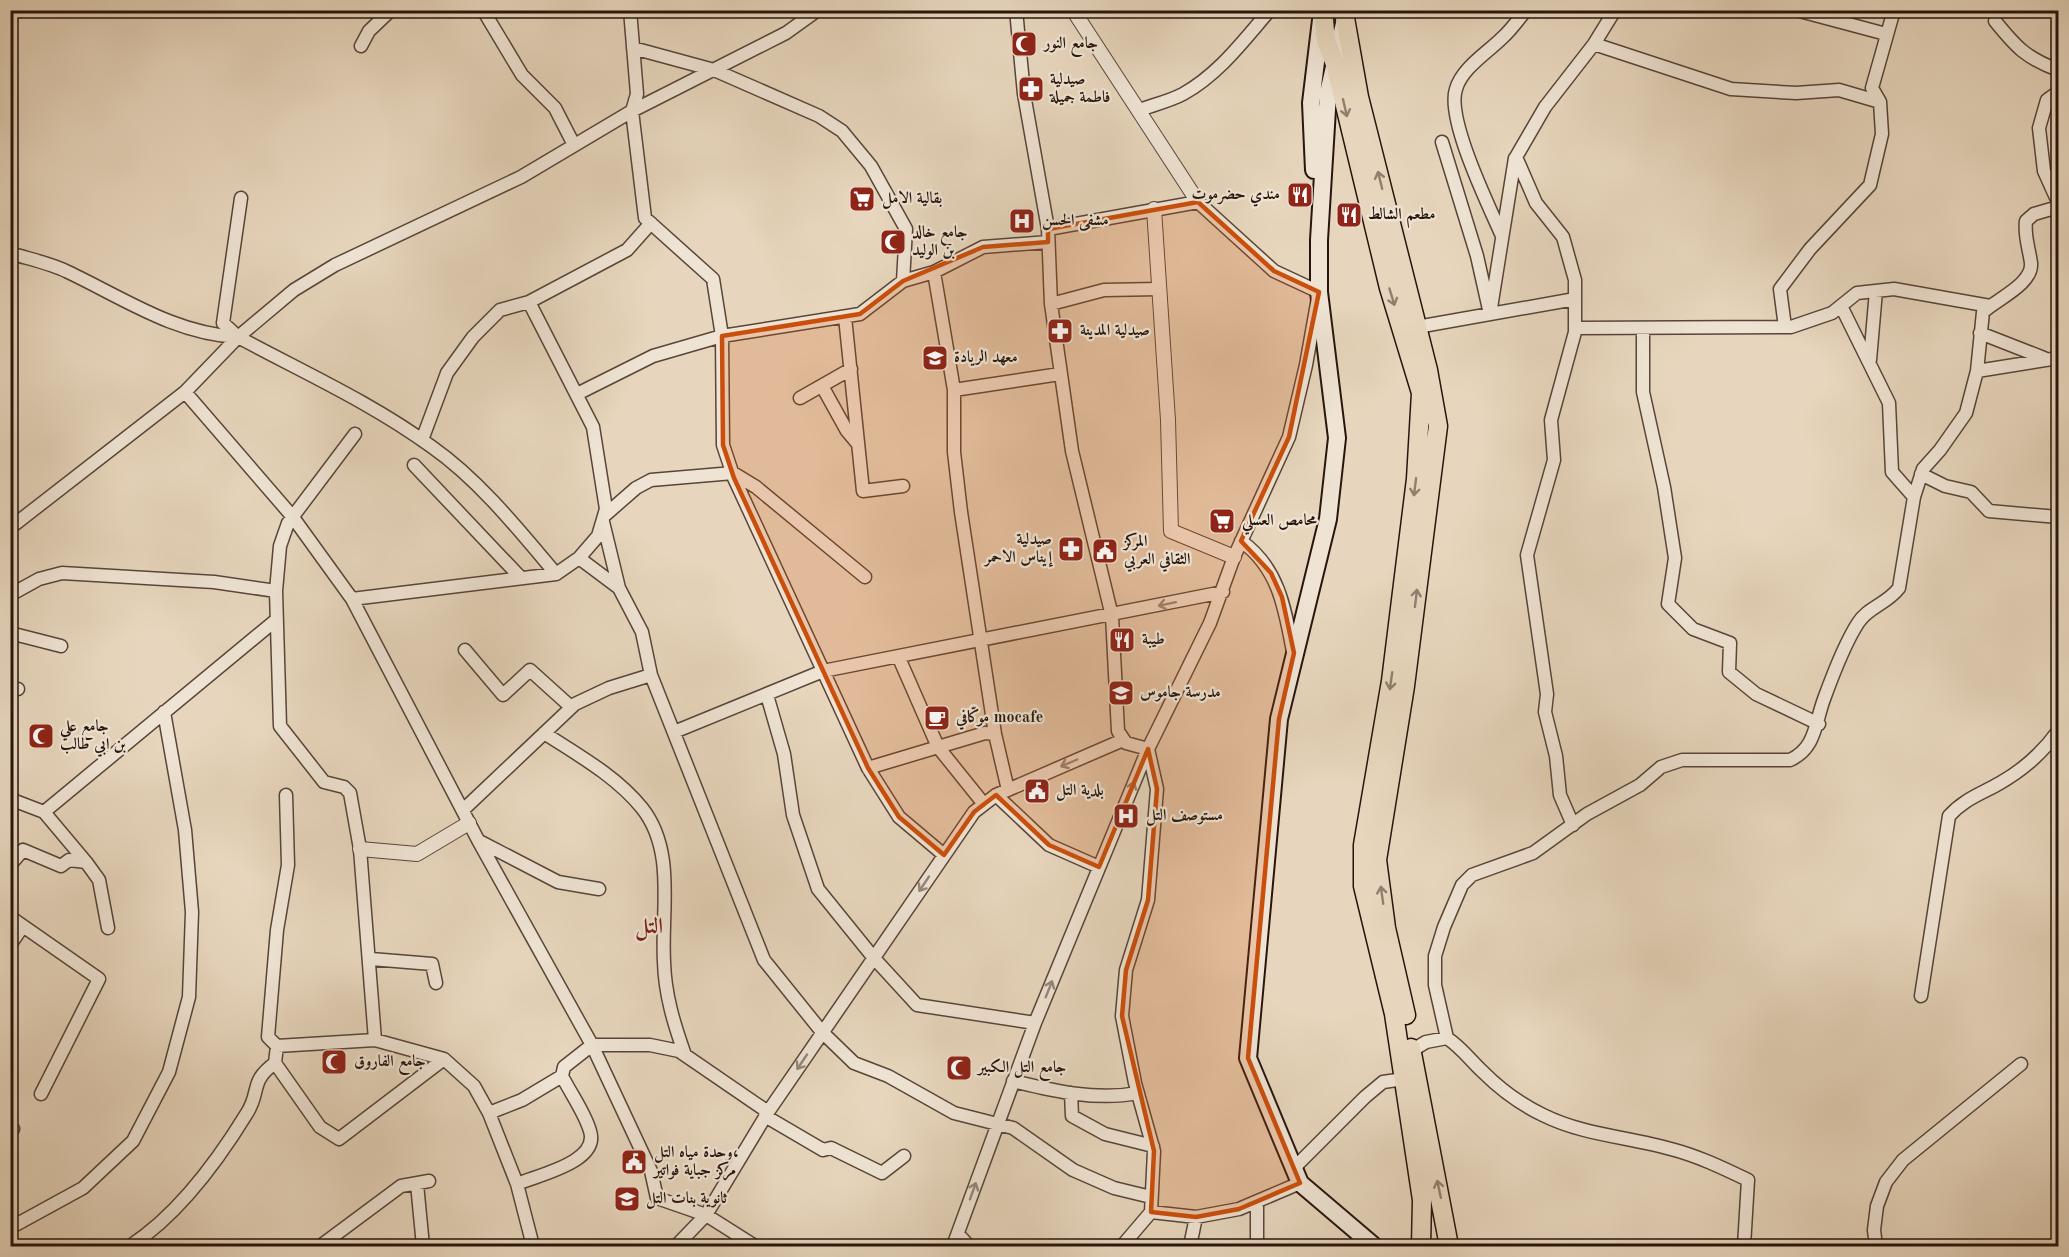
<svg xmlns="http://www.w3.org/2000/svg" width="2069" height="1257" viewBox="0 0 2069 1257" font-family="'Old Standard TT',Amiri,serif">
  <style>
    .lines { fill: none; stroke-linecap: round; stroke-linejoin: round }
    .minor-casing { stroke: #574539; stroke-width: 15 }
    .tertiary-casing { stroke: #574539; stroke-width: 16 }
    .secondary-casing { stroke: #27150d; stroke-width: 20 }
    .primary-casing { stroke: #27150d; stroke-width: 21 }
    .minor { stroke: #efe4d4; stroke-width: 12 }
    .tertiary { stroke: #efe4d4; stroke-width: 14 }
    .secondary { stroke: #efe4d4; stroke-width: 16 }
    .primary { stroke: #e7d6bd; stroke-width: 18 }
    .oneway { stroke: #917f6e }
    .oneway2 { stroke: #95877a }
    .marked { fill: #cb4f0c; fill-opacity: 0.2; stroke: #cb4f0c; stroke-width: 4.5; stroke-linejoin: round }
    .labels { text-anchor: middle; dominant-baseline: central; stroke-width: 4.5; stroke-linejoin: round; paint-order: stroke }
    .poi-label { font-size: 16px; font-weight: bold; fill: #27150d; stroke: #efe4d4; text-anchor: start }
    .district-label { font-size: 22px; font-weight: bold; fill: #7a1f14; stroke: #efe4d4 }
  </style>
  <rect width="100%" height="100%" fill="#e7d6bd"/>
  <filter id="stains"><feTurbulence type="fractalNoise" baseFrequency=".00333" numOctaves="4"/><feColorMatrix values="0 0 0 0 .2 0 0 0 0 .09 0 0 0 0 .02 0 0 0 .5 -.17"/></filter>
  <radialGradient id="worn" r=".72"><stop offset=".6" stop-color="#630" stop-opacity="0"/><stop offset="1" stop-color="#630" stop-opacity=".3"/></radialGradient>
  <g class="lines">
    <g class="minor-casing">
      <path id="minor" d="M483,10L522,75L555,108L574,145
        M630,10L637,94L632,111L645,218L713,279L722,336L723,445L734,478L868,768L899,817L944,855
        M1016,10L1024,94L1048,229L1051,304L1072,451L1112,616L1118,731L1126,743L1148,749L1157,789L1148,900L1126,970L1122,1016L1135,1083L1154,1151L1151,1212L1122,1246
        M1796,10L1886,34
        M1995,21C2016,47 2026,58 2058,70
        M1594,44L1731,89L1796,93L1839,90L1880,102
        M361,46L369,31L391,10
        M633,48L714,70L819,116L842,131L871,166L906,229L903,281
        M2058,92L2047,100L2039,128L2044,171L2058,202
        M1139,110C1153,105 1170,101 1183,94C1219,74 1243,41 1270,10
        M1442,142L1477,256L1490,314L1515,158
        M241,198L223,323L238,337C303,372 372,403 432,447C479,480 519,530 556,574
        M1502,236C1489,206 1446,119 1456,89C1462,68 1487,53 1502,38C1511,30 1518,20 1526,10
        M10,253C29,259 50,263 68,272C123,298 175,334 238,337
        M934,272L954,390V452L961,512L995,734L1008,790
        M529,302L627,250L651,223
        M1051,304L1104,290L1159,289
        M1841,306L1889,403L1892,472L1914,497
        M845,317L863,491L903,486
        M1417,327L1575,299
        M1785,327L1780,289L1810,249L1870,185L1882,134L1880,102L1872,88L1894,10
        M1576,328L1791,327L1832,313L1857,293L1894,289L1990,306
        M1643,328V392L1664,487L1675,558L1668,604L1693,629L1730,643L1729,672L1756,694L1819,724
        M1980,333L2044,358
        M1870,360L1876,291
        M1977,371L2058,358
        M822,386L847,431L857,443
        M954,390L1060,374
        M185,392L292,516L352,599L478,840L592,1045L651,1171L657,1198L706,1215L755,1246
        M577,394L653,356L722,336L860,314L903,281L934,272L983,247L1048,242
        M800,398L851,369
        M355,434L288,523L280,546L276,591L280,726L324,782L344,787L350,793L360,849L375,1040
        M414,465L521,578
        M1921,474L1945,486L1971,492L1989,511L2058,517
        M604,516L636,488L651,480L733,473L756,487L865,577
        M603,522L619,588
        M10,528L185,392L238,337L294,290L335,265L521,177L632,111L786,33L818,10
        M1241,541C1279,568 1285,609 1293,652
        M579,558L619,588L642,632L651,675L764,960L822,1032L854,1063L888,1076L954,1113L1013,1128L1073,1170L1114,1188L1151,1197
        M10,595L39,579L62,573L214,582L276,591
        M352,599L556,574L579,558L598,536L606,509L593,427L529,302L500,310L473,337L447,373L422,440
        M10,633L61,646
        M465,650L503,695L530,670L571,707
        M899,658L938,747L983,803
        M10,689H18
        M767,695L784,754L793,815L818,889L873,957L917,1005L1035,1023
        M674,732L823,671L1223,592
        M544,733C578,755 616,776 642,808C676,851 661,911 664,962C665,995 674,1024 685,1055
        M868,768L985,733L995,734
        M996,795L1049,845L1099,867
        M10,799L44,812L86,862L99,880L108,928
        M463,810L575,704L609,688L651,675
        M44,812L276,620
        M1573,825L1560,795L1556,756L1545,712L1547,694L1527,555L1554,460L1551,420L1575,332V280L1563,237L1536,203L1516,157L1545,107L1594,44L1615,10
        M479,841L558,882L599,889
        M10,865L23,850L61,866L69,860L86,862
        M10,917L99,979L41,1094
        M10,945L23,926
        M371,959L432,964L436,983
        M1921,996L1949,816C1964,799 1981,794 2000,783C2023,770 2043,752 2058,731
        M1447,1038L1435,985V956L1444,927L1462,885L1472,875L1533,853L1587,814L1640,785L1661,767L1682,760H1790C1816,748 1815,723 1824,699C1832,677 1845,643 1858,623C1868,607 1887,604 1899,588L1914,497L1923,469L1940,450L1966,413L1977,371L1983,312C1997,299 2033,284 2031,263C2029,248 2024,236 2026,221L2034,214L2058,207
        M277,1046L268,1037L277,930L288,865L286,795
        M1411,1051L1426,1042L1447,1038C1462,1048 1470,1060 1483,1072C1501,1090 1520,1104 1543,1115C1583,1135 1629,1137 1671,1149C1698,1156 1723,1168 1748,1180L1744,1246
        M444,1059L339,1139L320,1127L275,1063L277,1046L375,1040L444,1059L474,1086L489,1113L517,1184L533,1246
        M1013,1081C1054,1091 1096,1101 1138,1093
        M1071,1093L1072,1116L1105,1134L1153,1146
        M489,1113L522,1100L562,1076L564,1067L592,1045H650L679,1051L768,1112
        M765,1116L823,1150L831,1148L882,1173L904,1156
        M10,1127L13,1129
        M1294,1168L1365,1097L1383,1082L1404,1079
        M417,1184L423,1246
        M517,1184C538,1175 600,1162 590,1131C585,1113 571,1094 562,1076
        M1257,1203V1246
        M1151,1212L1196,1217L1239,1209L1300,1183
        M10,1228L83,1188L133,1141L169,1072L189,997L192,912L185,830L164,712
        M958,1234L969,1246
        M323,1244L401,1186L429,1181
        M130,1246C178,1215 217,1162 247,1113C261,1091 249,1082 275,1063
        M676,1246L706,1215L768,1112L974,812L996,795L1123,740
        M953,1246L1035,1023L1148,749L1210,623L1234,557L1289,437L1306,365L1319,292L1274,271L1198,202L1048,229
        M1190,1246L1196,1217
        M1876,1246L1874,1230L1877,1206L1886,1182L1903,1160L2021,1064"/>
    </g>
    <g class="tertiary-casing">
      <path id="tertiary" d="M1073,10L1198,202
        M1154,209L1168,420L1171,531L1234,557
        M360,849L417,854L469,823"/>
    </g>
    <g class="secondary-casing">
      <path id="secondary" d="M1345,19L1328,93L1319,240V292L1337,438L1328,519L1279,719L1248,1058L1300,1183L1374,1246
        M1314,170L1311,103L1321,20"/>
    </g>
    <g class="primary-casing">
      <path id="primary" d="M1323,10L1326,41L1335,64L1389,288L1421,393L1416,479L1391,681L1363,845V886L1394,1014L1422,1200L1421,1246
        M1347,10L1345,18L1359,97L1428,370L1438,426L1405,686L1377,860L1386,928L1406,1015
        M1411,1048L1449,1246"/>
    </g>
    <use href="#minor" class="minor"/>
    <use href="#tertiary" class="tertiary"/>
    <use href="#secondary" class="secondary"/>
    <use href="#primary" class="primary"/>
  </g>
  <defs><path id="oneway-shaft" d="M-6 0H5M1.5-3L5.5 0L1.5 3" fill="none" stroke-width="1.6" stroke-linecap="round" stroke-linejoin="round" transform="scale(1.5)"/></defs>
  <g class="oneway">
    <use href="#oneway-shaft" transform="translate(1345 108) rotate(77)"/>
    <use href="#oneway-shaft" transform="translate(1380 180) rotate(-104)"/>
    <use href="#oneway-shaft" transform="translate(1392 297) rotate(73)"/>
    <use href="#oneway-shaft" transform="translate(1415 487) rotate(97)"/>
    <use href="#oneway-shaft" transform="translate(1416 598) rotate(-83)"/>
    <use href="#oneway-shaft" transform="translate(1391 681) rotate(98)"/>
    <use href="#oneway-shaft" transform="translate(1382 895) rotate(-98)"/>
    <use href="#oneway-shaft" transform="translate(1439 1189) rotate(-102)"/>
  </g>
  <g class="oneway2">
    <use href="#oneway-shaft" transform="translate(1167 604) rotate(168)"/>
    <use href="#oneway-shaft" transform="translate(1069 763) rotate(157)"/>
    <use href="#oneway-shaft" transform="translate(1131 790) rotate(-68)"/>
    <use href="#oneway-shaft" transform="translate(924 884) rotate(124)"/>
    <use href="#oneway-shaft" transform="translate(1049 989) rotate(-68)"/>
    <use href="#oneway-shaft" transform="translate(802 1062) rotate(124)"/>
    <use href="#oneway-shaft" transform="translate(973 1191) rotate(-70)"/>
  </g>
  <path class="marked" d="M1198,202L1274,271L1319,292L1289,437L1241,541L1271,573L1282,597L1294,653L1279,719L1248,1058L1300,1183L1239,1209L1196,1217L1151,1212L1154,1151L1122,1016L1126,970L1148,900L1157,789L1148,749L1099,867L1049,845L996,795L974,812L944,855L899,817L868,768L734,478L723,445L722,336L860,314L903,281L983,247L1048,242V229Z"/>
  <defs>
    <g id="mosque-square" transform="scale(1.35)"><rect x="-9" y="-9" width="18" height="18" rx="4" fill="#8f2418" stroke="#efe4d4"/><path d="M3.5-4.9A6 6 0 1 0 3.5 4.9A5 5 0 1 1 3.5-4.9Z" fill="#fff"/></g>
    <g id="pharmacy-square" transform="scale(1.35)"><rect x="-9" y="-9" width="18" height="18" rx="4" fill="#8f2418" stroke="#efe4d4"/><path d="M-2-6h4v4h4v4h-4v4h-4v-4h-4v-4h4Z" fill="#fff"/></g>
    <g id="restaurant-square" transform="scale(1.35)"><rect x="-9" y="-9" width="18" height="18" rx="4" fill="#8f2418" stroke="#efe4d4"/><path d="M-5-6h1v4h1v-4h1v4h1v-4h1v5L-1.5 .5V6h-2V.5L-5-1ZM5-6V6H3V1.5H1.5Q1.5-4 5-6Z" fill="#fff"/></g>
    <g id="supermarket-square" transform="scale(1.35)"><rect x="-9" y="-9" width="18" height="18" rx="4" fill="#8f2418" stroke="#efe4d4"/><path d="M-6-5.5h2.5l.6 2H6L4.5 2H-2.5L-4.4-4H-6ZM-1.5 3.2a1.3 1.3 0 1 0 .1 0ZM3 3.2a1.3 1.3 0 1 0 .1 0Z" fill="#fff"/></g>
    <g id="hospital-square" transform="scale(1.35)"><rect x="-9" y="-9" width="18" height="18" rx="4" fill="#8f2418" stroke="#efe4d4"/><path d="M-5-5h3v3.5h4V-5h3V5h-3V1.5h-4V5h-3Z" fill="#fff"/></g>
    <g id="school-square" transform="scale(1.35)"><rect x="-9" y="-9" width="18" height="18" rx="4" fill="#8f2418" stroke="#efe4d4"/><path d="M0-5L7-2L0 1L-7-2ZM-4 1L0 2.5L4 1V4Q0 6-4 4Z" fill="#fff"/></g>
    <g id="civic-square" transform="scale(1.35)"><rect x="-9" y="-9" width="18" height="18" rx="4" fill="#8f2418" stroke="#efe4d4"/><path d="M-.6-6.5H3V-4.5H.6V-3L4-1V1h2V6H-6V1h2V-1L-.6-3ZM-1.2 2.5V6h2.4V2.5Z" fill="#fff"/></g>
    <g id="cafe-square" transform="scale(1.35)"><rect x="-9" y="-9" width="18" height="18" rx="4" fill="#8f2418" stroke="#efe4d4"/><path d="M-5.5-4.5H6V0H3Q3 3.5 0 3.5H-2.5Q-5.5 3.5-5.5 0ZM3-3.2v2h1.7v-2ZM-6 4.5H4V6H-6Z" fill="#fff"/></g>
  </defs>
  <g fill-rule="evenodd">
    <use href="#mosque-square" x="1024" y="44"/>
    <use href="#pharmacy-square" x="1031" y="89"/>
    <use href="#restaurant-square" x="1300" y="195"/>
    <use href="#supermarket-square" x="862" y="199"/>
    <use href="#restaurant-square" x="1349" y="215"/>
    <use href="#hospital-square" x="1022" y="221"/>
    <use href="#mosque-square" x="893" y="242"/>
    <use href="#pharmacy-square" x="1060" y="331"/>
    <use href="#school-square" x="935" y="358"/>
    <use href="#supermarket-square" x="1222" y="521"/>
    <use href="#pharmacy-square" x="1071" y="549"/>
    <use href="#civic-square" x="1105" y="551"/>
    <use href="#restaurant-square" x="1122" y="640"/>
    <use href="#school-square" x="1121" y="693"/>
    <use href="#cafe-square" x="937" y="718"/>
    <use href="#mosque-square" x="41" y="736"/>
    <use href="#civic-square" x="1037" y="791"/>
    <use href="#hospital-square" x="1126" y="816"/>
    <use href="#mosque-square" x="334" y="1062"/>
    <use href="#mosque-square" x="959" y="1068"/>
    <use href="#civic-square" x="634" y="1162"/>
    <use href="#school-square" x="627" y="1199"/>
  </g>
  <g class="labels">
    <g class="poi-label">
      <text x="1044" y="44">جامع النور</text>
      <text x="1050" y="80">صيدلية<tspan x="1050" dy="18">فاطمة جميلة</tspan></text>
      <text x="1280" y="195" text-anchor="end">مندي حضرموت</text>
      <text x="882" y="199">بقالية الامل</text>
      <text x="1368" y="215">مطعم الشالط</text>
      <text x="1042" y="221">مشفى الحسن</text>
      <text x="912" y="233">جامع خالد<tspan x="912" dy="18">بن الوليد</tspan></text>
      <text x="1080" y="331">صيدلية المدينة</text>
      <text x="954" y="358">معهد الريادة</text>
      <text x="1242" y="521">محامص العسلي</text>
      <text x="1052" y="540" text-anchor="end">صيدلية<tspan x="1052" dy="18">إيناس الاحمر</tspan></text>
      <text x="1124" y="542">المركز<tspan x="1124" dy="18">الثقافي العربي</tspan></text>
      <text x="1142" y="640">طيبة</text>
      <text x="1140" y="693">مدرسة جاموس</text>
      <text x="956" y="718">موكّافي mocafe</text>
      <text x="60" y="727">جامع علي<tspan x="60" dy="18">بن ابي طالب</tspan></text>
      <text x="1056" y="791">بلدية التل</text>
      <text x="1146" y="816">مستوصف التل</text>
      <text x="354" y="1062">جامع الفاروق</text>
      <text x="978" y="1068">جامع التل الكبير</text>
      <text x="654" y="1153">وحدة مياه التل،<tspan x="654" dy="18">مركز جباية فواتير</tspan></text>
      <text x="646" y="1199">ثانوية بنات التل</text>
    </g>
    <g class="district-label">
      <text x="649" y="927">التل</text>
    </g>
  </g>
  <rect width="2069" height="1257" fill="none" stroke="#e7d6bd" stroke-width="36"/>
  <rect x="12" y="12" width="2045" height="1233" fill="none" stroke="#27150d" stroke-width="3"/>
  <rect x="18" y="18" width="2033" height="1221" fill="none" stroke="#27150d" stroke-width="1.5"/>
  <rect width="100%" height="100%" filter="url(#stains)"/>
  <rect width="100%" height="100%" fill="url(#worn)"/>
</svg>
